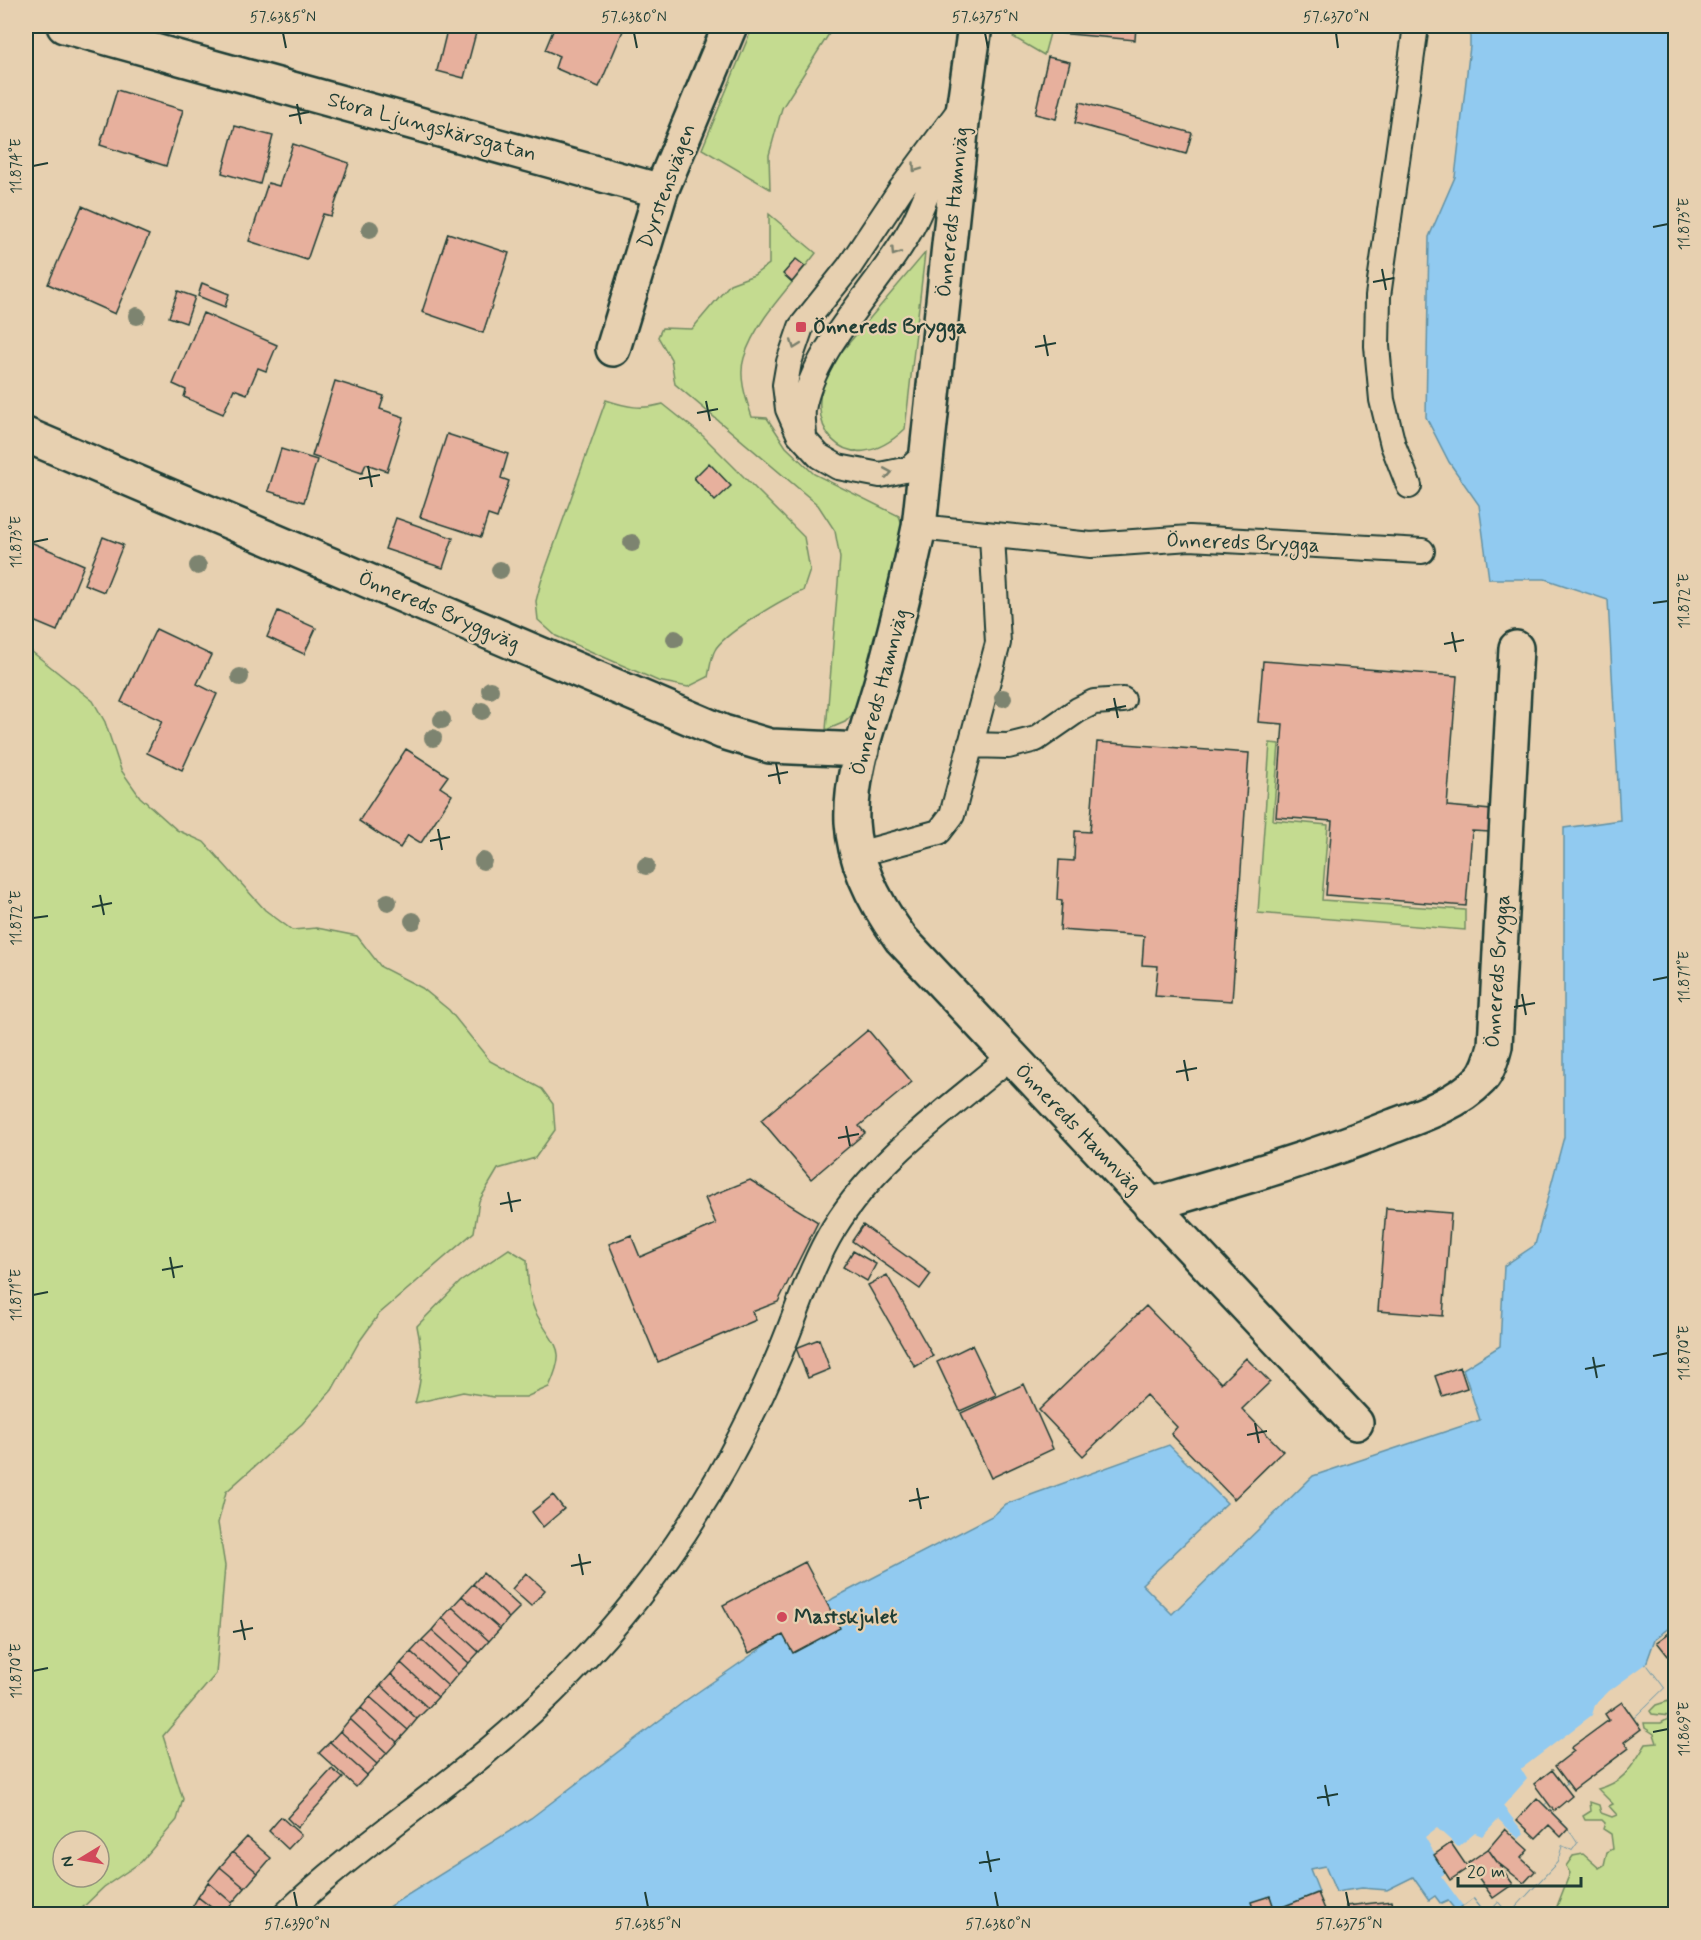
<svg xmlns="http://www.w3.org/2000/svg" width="1701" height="1940" viewBox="0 0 1701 1940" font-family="Mynerve,sans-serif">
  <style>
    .green { fill: #c4db90; stroke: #728c62; stroke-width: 1.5; fill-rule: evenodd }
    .water { fill: #91caf0; stroke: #6392a5; stroke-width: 1.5 }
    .pier { fill: #e7d0b0 }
    .building { fill: #e7b09d; stroke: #1f3d34; stroke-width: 1.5 }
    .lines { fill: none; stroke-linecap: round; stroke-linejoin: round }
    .lane-casing { stroke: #1f3d34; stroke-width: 28 }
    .street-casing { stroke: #1f3d34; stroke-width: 38 }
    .lane { stroke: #e7d0b0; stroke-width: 24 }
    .street { stroke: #e7d0b0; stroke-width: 33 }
    .tree { fill: #7d846f }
    .oneway { stroke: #797f6c }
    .ticks { fill: none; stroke: #1f3d34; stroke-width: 2 }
    .poi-dot { fill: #d1495b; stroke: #e7d0b0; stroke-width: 2 }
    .labels { text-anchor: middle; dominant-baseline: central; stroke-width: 4.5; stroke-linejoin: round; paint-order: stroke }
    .street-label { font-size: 21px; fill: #1f3d34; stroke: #e7d0b0 }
    .poi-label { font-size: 21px; font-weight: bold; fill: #1f3d34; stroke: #e7d0b0; text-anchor: start }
    .neatline { fill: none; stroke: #1f3d34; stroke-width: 2 }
    .ticks-label { font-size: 15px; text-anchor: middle; fill: #1f3d34 }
  </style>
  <rect width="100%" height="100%" fill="#e7d0b0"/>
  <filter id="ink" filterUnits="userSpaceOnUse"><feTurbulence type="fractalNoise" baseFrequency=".0167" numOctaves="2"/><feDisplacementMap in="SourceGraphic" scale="12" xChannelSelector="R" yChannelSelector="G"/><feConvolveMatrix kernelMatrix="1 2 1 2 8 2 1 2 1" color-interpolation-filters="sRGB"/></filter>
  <g filter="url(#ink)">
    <path class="green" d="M753,26H834L782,108L769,155L770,189L702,149Z
      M1016,26H1052L1044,55L1013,37Z
      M769,214L816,253C792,285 756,319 744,358C738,377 746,399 752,417L767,418L786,447L814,474L899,516L904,529L857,710L845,722L826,730L840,558L835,531L818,505L675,384L671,359L658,337L662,328L692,329L730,284L754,275L769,264Z
      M925,253L905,429C845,486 796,423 832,363Z
      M606,400C627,407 641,410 663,404L703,436L804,537L810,570L803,591C785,597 723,634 715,650C711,657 710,668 708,677L688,687L658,681L556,636L538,620L536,601L541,582Z
      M26,647L93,701L105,722L121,770L140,797L177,830L204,842L265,910L292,930L317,928L357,936L381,967L422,988L449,1010L490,1061L542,1089L553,1104L555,1130L535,1158L498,1169L479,1201L474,1232L379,1314L359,1342L332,1390L302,1424L226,1492L218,1523L225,1566L216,1674L163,1736L183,1799L177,1820L141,1862L104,1887L76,1914H26ZM63,1841H99V1877H63Z
      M1270,743L1279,744L1273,820L1328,825L1322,900L1465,910V930L1258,913Z
      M509,1249L527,1260C528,1279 528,1299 537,1315C556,1350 567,1346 549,1387L526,1397H494L463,1392L415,1403C423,1376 423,1354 417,1326L460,1282Z
      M1675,1699V1914H1554L1570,1873L1566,1866L1573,1856L1583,1854L1599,1868L1604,1865L1607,1852L1613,1849L1611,1834L1603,1829L1605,1823L1602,1820H1585L1583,1816L1591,1811L1590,1802L1599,1805L1601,1813L1612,1817L1617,1815L1609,1806L1613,1804L1598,1789C1625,1782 1632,1766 1646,1744L1657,1743L1654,1734L1645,1728L1644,1723H1661L1668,1719L1669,1716L1652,1714L1650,1711L1656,1705Z"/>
    <path class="water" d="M1470,26H1675V1623L1655,1639L1646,1664L1664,1688L1544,1805L1567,1828L1577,1843L1572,1850L1562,1845L1557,1862L1509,1914L1498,1901L1486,1914L1473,1898L1456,1911L1448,1901L1441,1904L1435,1896L1429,1900L1413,1877L1387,1890L1362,1888L1336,1892L1325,1866L1310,1869L1319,1892L1282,1908L1285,1914H377L531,1818L685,1701L834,1598L994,1515L1006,1504L1169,1445L1227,1503L1142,1584L1172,1614L1313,1476L1480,1420L1463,1369L1500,1346L1504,1266L1535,1245L1564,1137V828L1620,820L1608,600L1545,579H1489L1479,505L1449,462L1426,417L1429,237L1455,177L1470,46Z"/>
    <path class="pier" d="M1646,1664L1664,1688L1544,1805L1568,1829L1577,1843L1572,1850L1562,1845L1557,1862L1509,1914L1498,1901L1486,1914L1474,1898L1463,1906L1441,1876L1446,1873L1425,1837L1437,1828L1458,1847L1475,1833L1482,1836L1498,1819L1519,1839L1524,1833L1503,1806L1527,1779L1521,1769L1592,1715L1595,1705L1609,1691Z"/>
    <path class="building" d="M448,26L477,29L464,78L437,71Z
      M555,26H625L599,87L555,68L559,56L545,50Z
      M1058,26H1136L1135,40L1058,33Z
      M1048,57L1070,62L1056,119L1035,114Z
      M117,90L183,110L166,166L100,145Z
      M1080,102L1192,133L1186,154L1075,123Z
      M235,126L273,136L260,184L222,173Z
      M293,144L349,163L331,216L323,214L307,260L249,241L268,183L279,186Z
      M82,206L149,235L115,314L48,284Z
      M448,233L509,253L483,333L422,312Z
      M796,259L805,266L792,282L783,274Z
      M202,283L229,294L225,307L198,296Z
      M178,291L195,297L186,323L169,317Z
      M203,313L277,345L266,371L258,368L247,394L234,389L223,414L184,397L186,390L173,384Z
      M335,381L384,396L380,409L404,417L387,471L366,464L362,473L312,456Z
      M447,434L508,454L501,478L509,481L497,518L488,515L481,537L420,517Z
      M281,449L317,460L304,502L268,491Z
      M709,463L731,486L715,501L694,478Z
      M396,518L453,538L443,568L385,549Z
      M103,537L123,545L104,592L84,584Z
      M26,540L84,565L57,631L26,618Z
      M278,611L316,628L304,654L267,637Z
      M156,629L211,655L197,684L217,694L182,770L147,753L162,721L121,702Z
      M1263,661L1457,676L1447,806L1491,810L1490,832L1472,831L1466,906L1326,895L1332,821L1276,817L1283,724L1258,722Z
      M1097,742L1249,753L1232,1001L1155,996L1158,966L1142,965L1144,936L1060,930L1062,901L1057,900L1059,860L1074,861L1075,831L1090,832Z
      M406,749L448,776L440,787L452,795L421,843L408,835L400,848L359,821Z
      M868,1030L912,1082L859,1126L865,1133L811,1179L761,1120Z
      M750,1180L818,1222L778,1302L752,1312L756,1320L658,1362L609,1244L631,1235L640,1257L716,1224L705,1198Z
      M1386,1208L1451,1213L1443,1316L1378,1311Z
      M863,1225L931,1274L920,1289L852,1241Z
      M853,1251L876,1264L867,1281L843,1267Z
      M887,1275L933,1356L915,1367L868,1285Z
      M1146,1306L1221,1383L1246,1358L1270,1382L1242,1409L1283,1451L1234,1499L1171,1434L1177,1427L1146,1395L1083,1456L1039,1410Z
      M819,1339L830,1369L808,1378L796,1348Z
      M972,1345L996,1395L960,1411L937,1362Z
      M1460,1367L1467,1388L1442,1396L1435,1376Z
      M1024,1384L1053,1449L991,1478L961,1413Z
      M553,1495L564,1509L543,1527L532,1512Z
      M805,1562L840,1628L793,1653L783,1635L749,1653L723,1605Z
      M483,1573L520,1607L509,1618L473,1584Z
      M526,1573L545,1590L531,1606L512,1589Z
      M473,1584L509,1618L500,1629L462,1596Z
      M462,1596L500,1629L489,1641L452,1607Z
      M452,1607L489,1641L479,1652L442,1618Z
      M442,1618L479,1652L469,1663L432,1630Z
      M1676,1628V1666L1657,1642Z
      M432,1630L469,1663L458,1674L422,1640Z
      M422,1640L458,1674L448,1686L411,1652Z
      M411,1652L448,1686L438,1697L401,1663Z
      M401,1663L438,1697L428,1708L391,1674Z
      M391,1674L428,1708L417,1719L381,1685Z
      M381,1685L417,1719L408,1730L370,1697Z
      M370,1697L408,1730L397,1742L361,1708Z
      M1622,1702L1641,1729L1624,1742L1629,1748L1573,1790L1555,1766L1574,1751L1571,1748L1609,1720L1605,1714Z
      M361,1708L397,1742L387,1753L350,1719Z
      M350,1719L387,1753L377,1764L340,1731Z
      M340,1731L377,1764L367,1775L330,1742Z
      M330,1742L367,1775L356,1787L319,1753Z
      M332,1769L343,1778L297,1828L287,1818Z
      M1552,1770L1572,1796L1554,1811L1534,1784Z
      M1537,1798L1568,1829L1561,1837L1549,1825L1536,1838L1517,1820Z
      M281,1817L301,1835L288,1849L269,1831Z
      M1505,1829L1528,1850L1521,1858L1535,1871L1524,1883L1497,1862L1488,1849Z
      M247,1837L271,1858L258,1873L233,1852Z
      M1451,1843L1468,1868L1450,1880L1434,1855Z
      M1488,1849L1513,1884L1493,1898L1468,1863Z
      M233,1852L258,1873L245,1888L220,1867Z
      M220,1867L245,1888L232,1903L208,1882Z
      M208,1882L232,1903L226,1914H220L198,1897Z
      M1318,1893L1327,1914H1285L1282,1907Z
      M1270,1896L1276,1914H1255L1251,1902Z
      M198,1897L220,1914H193L190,1911Z
      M1392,1901L1394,1914H1347L1346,1906Z"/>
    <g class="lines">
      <g class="lane-casing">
        <path id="lane" d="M804,438C804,429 802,419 803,410C813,346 883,283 913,225C927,197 937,167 949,139
          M929,451L909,469L880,475L838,467L819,456L799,434L788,409L785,385L789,362L801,327L849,267L901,189L964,104
          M1409,486L1393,445L1382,400L1377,346L1378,296L1416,26
          M919,527L1091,545L1190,538L1422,551
          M970,745L1008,746L1036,739L1078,710L1094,702L1123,700
          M858,854L939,832L952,815L998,643L992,536
          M286,1914C338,1864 398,1822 455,1777C523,1724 585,1664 638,1597C695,1525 741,1443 777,1360C796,1317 809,1269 834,1228C876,1159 949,1109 1010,1057"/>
      </g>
      <g class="street-casing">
        <path id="street" d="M64,26L661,191
          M975,26L964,104L919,527C908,580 895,631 881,683C868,727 850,775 852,822C854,864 877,906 901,939L1356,1423
          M613,349L661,191L730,26
          M26,435L723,732L770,746L862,750
          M1150,1205C1232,1181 1314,1158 1393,1126C1423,1115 1458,1103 1481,1079C1489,1070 1492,1057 1495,1046L1516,648"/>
      </g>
      <use href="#lane" class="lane"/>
      <use href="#street" class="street"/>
    </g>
    <g class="tree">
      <circle cx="370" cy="229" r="9"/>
      <circle cx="137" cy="316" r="9"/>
      <circle cx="632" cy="543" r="9"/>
      <circle cx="198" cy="566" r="9"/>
      <circle cx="500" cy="570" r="9"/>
      <circle cx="675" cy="639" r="9"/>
      <circle cx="240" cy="677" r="9"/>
      <circle cx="490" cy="690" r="9"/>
      <circle cx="1003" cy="698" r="9"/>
      <circle cx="482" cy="711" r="9"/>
      <circle cx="442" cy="720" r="9"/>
      <circle cx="433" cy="738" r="9"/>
      <circle cx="483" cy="861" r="9"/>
      <circle cx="646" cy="866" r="9"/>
      <circle cx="388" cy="902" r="9"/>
      <circle cx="413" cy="921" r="9"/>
    </g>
    <defs><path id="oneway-chevron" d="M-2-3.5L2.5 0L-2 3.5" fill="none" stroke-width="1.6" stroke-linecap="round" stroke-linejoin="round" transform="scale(1.5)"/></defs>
    <g class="oneway">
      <use href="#oneway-chevron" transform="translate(916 168) rotate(126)"/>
      <use href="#oneway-chevron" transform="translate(895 252) rotate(123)"/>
      <use href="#oneway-chevron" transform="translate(795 345) rotate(110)"/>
      <use href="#oneway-chevron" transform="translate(888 473) rotate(-10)"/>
    </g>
  </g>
  <path class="ticks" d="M283,33L286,48M634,33L637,48M985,33L988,48M1336,33L1338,48M297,104L301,124M289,116L309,112M33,166L48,163M1653,227L1668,224M1382,269L1386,290M1373,282L1394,278M1044,335L1048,356M1035,347L1056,343M706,401L710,421M697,413L718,409M368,466L372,487M359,479L380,475M33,542L48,539M1653,603L1668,601M1452,632L1456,652M1444,644L1464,640M1114,698L1118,718M1106,710L1126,706M776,763L780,784M768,776L788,772M438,829L442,850M430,841L450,837M100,895L104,915M92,907L112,903M33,918L48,916M1653,980L1668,977M1522,994L1526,1015M1514,1007L1535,1003M1184,1060L1188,1081M1176,1072L1197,1068M846,1126L850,1146M838,1138L859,1134M508,1192L512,1212M500,1204L521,1200M170,1257L174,1278M162,1270L183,1266M33,1295L48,1292M1653,1356L1668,1353M1593,1357L1597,1378M1585,1369L1605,1365M1255,1423L1259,1443M1247,1435L1267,1431M917,1488L921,1509M909,1501L929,1497M579,1554L583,1575M571,1566L591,1562M241,1620L245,1640M233,1632L253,1628M33,1671L48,1668M1653,1732L1668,1729M1325,1785L1329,1806M1317,1798L1338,1794M987,1851L991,1872M979,1863L1000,1859M294,1892L297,1907M645,1892L648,1907M995,1892L998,1907M1346,1892L1349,1907"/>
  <g class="poi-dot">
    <rect x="795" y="321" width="12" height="12" rx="3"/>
    <circle cx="782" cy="1617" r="6"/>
  </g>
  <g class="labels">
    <g class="street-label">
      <text transform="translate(432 127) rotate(15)">Stora Ljungskärsgatan</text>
      <text transform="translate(667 186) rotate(-70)">Dyrstensvägen</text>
      <text transform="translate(953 212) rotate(-84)">Önnereds Hamnväg</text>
      <text transform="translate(1243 543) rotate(2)">Önnereds Brygga</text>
      <text transform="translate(439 611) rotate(23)">Önnereds Bryggväg</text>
      <text transform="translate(880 692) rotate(-75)">Önnereds Hamnväg</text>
      <text transform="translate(1498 971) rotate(-86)">Önnereds Brygga</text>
      <text transform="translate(1078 1129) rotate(46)">Önnereds Hamnväg</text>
    </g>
    <g class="poi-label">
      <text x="813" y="327">Önnereds Brygga</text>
      <text x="794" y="1617">Mastskjulet</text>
    </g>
  </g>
  <rect width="1701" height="1940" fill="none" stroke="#e7d0b0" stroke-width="66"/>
  <g transform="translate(81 1859) rotate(259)"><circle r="28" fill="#e7d0b0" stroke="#97957e" stroke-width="1.5"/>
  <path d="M0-4.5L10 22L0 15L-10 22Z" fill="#d1495b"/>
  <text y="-9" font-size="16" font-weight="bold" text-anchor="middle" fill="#1f3d34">N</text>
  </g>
  <path d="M1458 1877v9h123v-9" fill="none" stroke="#1f3d34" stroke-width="3"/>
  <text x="1467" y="1877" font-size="18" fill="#1f3d34" stroke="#e7d0b0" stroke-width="4.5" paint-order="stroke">20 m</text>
  <rect x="33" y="33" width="1635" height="1874" class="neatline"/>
  <g class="ticks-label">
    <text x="283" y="22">57.6385°N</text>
    <text x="634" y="22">57.6380°N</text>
    <text x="985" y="22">57.6375°N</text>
    <text x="1336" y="22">57.6370°N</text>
    <text transform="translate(16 166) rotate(-90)" y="5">11.874°E</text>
    <text transform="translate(1684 224) rotate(-90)" y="5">11.873°E</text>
    <text transform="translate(16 542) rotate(-90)" y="5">11.873°E</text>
    <text transform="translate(1684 601) rotate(-90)" y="5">11.872°E</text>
    <text transform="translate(16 918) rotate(-90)" y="5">11.872°E</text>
    <text transform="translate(1684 977) rotate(-90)" y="5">11.871°E</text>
    <text transform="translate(16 1295) rotate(-90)" y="5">11.871°E</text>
    <text transform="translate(1684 1353) rotate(-90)" y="5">11.870°E</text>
    <text transform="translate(16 1671) rotate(-90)" y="5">11.870°E</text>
    <text transform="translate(1684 1729) rotate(-90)" y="5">11.869°E</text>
    <text x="297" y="1929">57.6390°N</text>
    <text x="648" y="1929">57.6385°N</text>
    <text x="998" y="1929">57.6380°N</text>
    <text x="1349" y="1929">57.6375°N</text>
  </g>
</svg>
